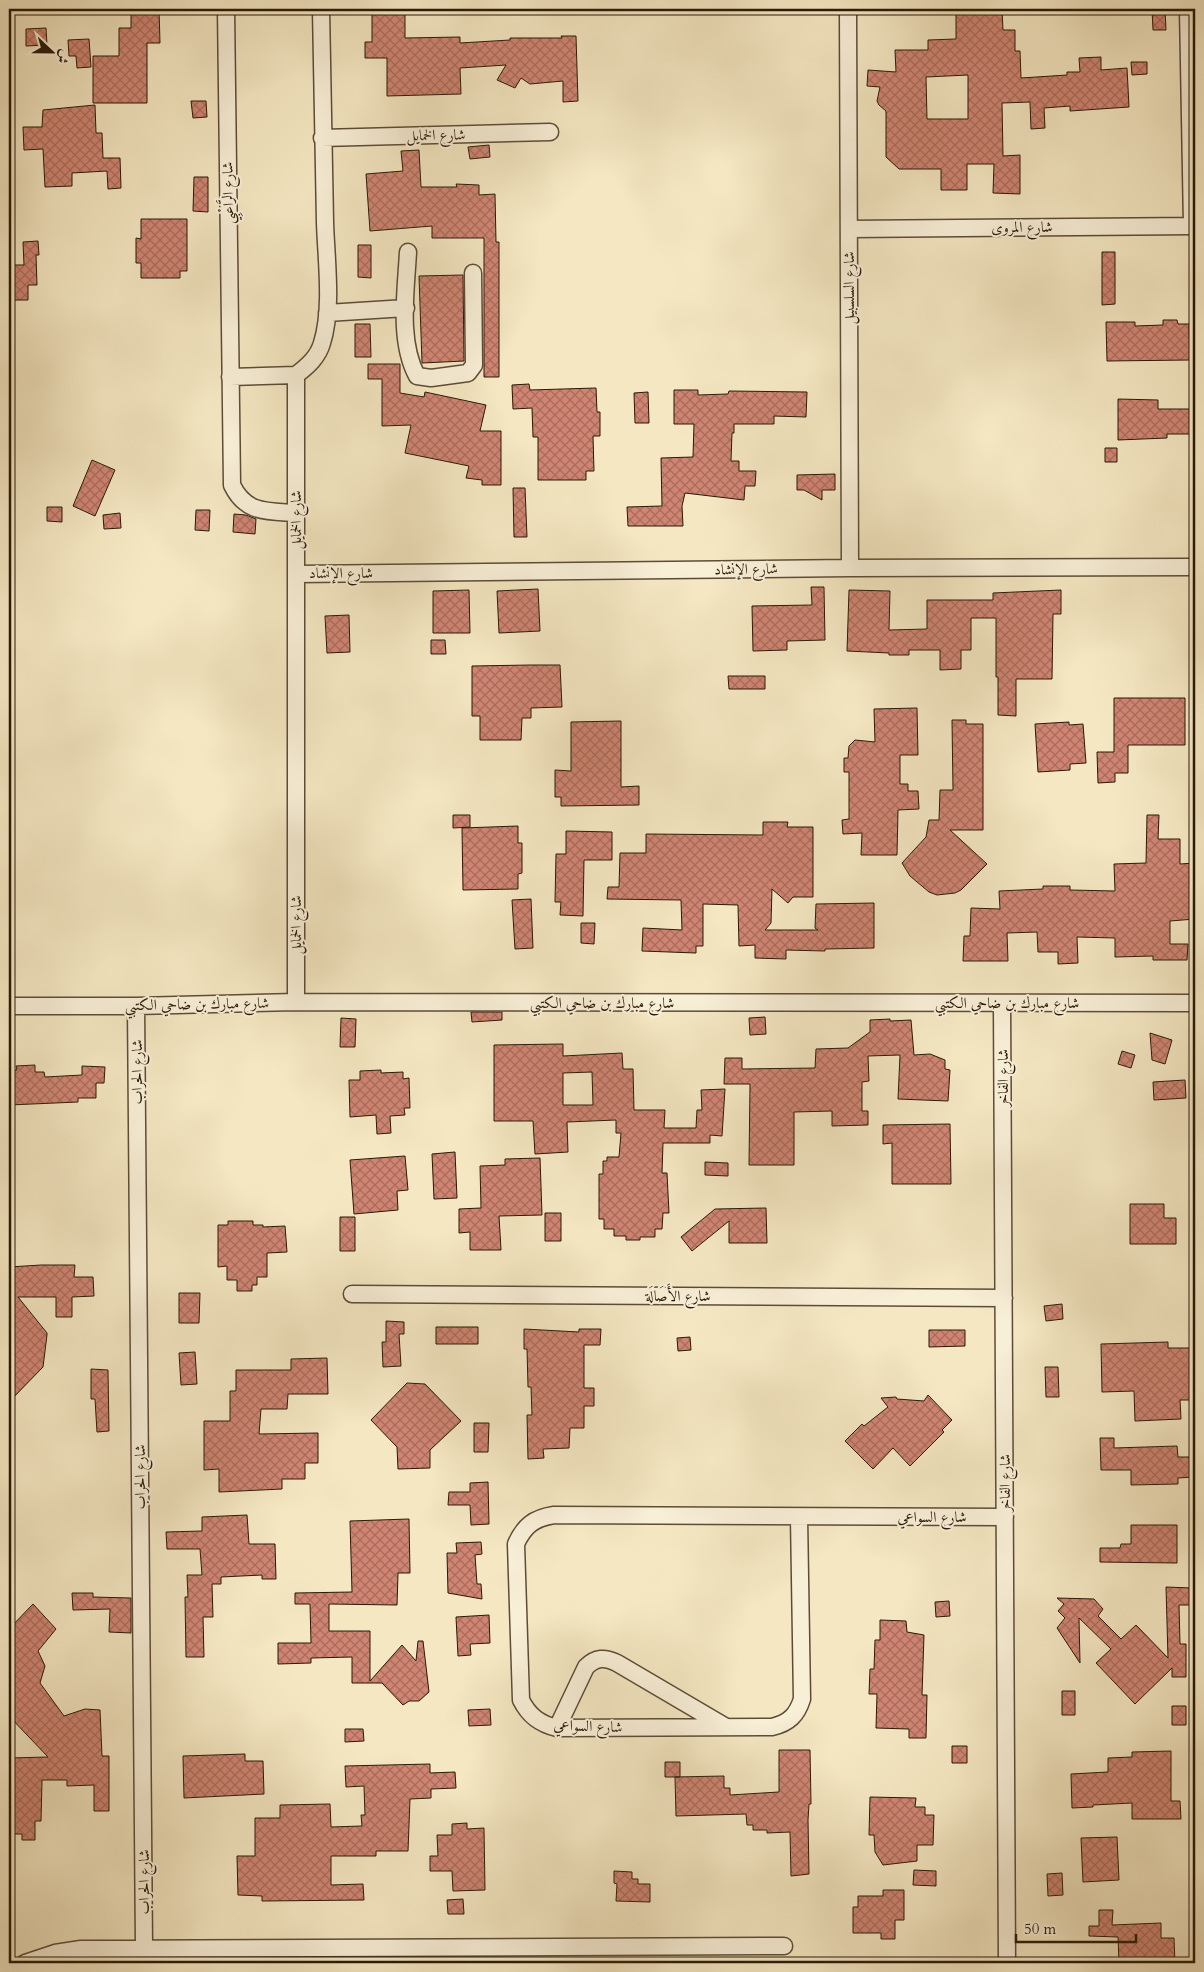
<svg xmlns="http://www.w3.org/2000/svg" width="1204" height="1972" viewBox="0 0 1204 1972" font-family="Cardo,Amiri,serif">
  <style>
    .building { fill: url(#building-cross-hatch); stroke: #291908; fill-rule: evenodd }
    .lines { fill: none; stroke-linecap: round; stroke-linejoin: round }
    .minor-casing { stroke: #5c4c36; stroke-width: 19 }
    .minor { stroke: #f8efd7; stroke-width: 16 }
    .labels { text-anchor: middle; dominant-baseline: central; stroke-width: 4; stroke-linejoin: round; paint-order: stroke }
    .street-label { font-size: 15px; fill: #291908; stroke: #f8efd7 }
  </style>
  <defs>
    <pattern id="building-cross-hatch" width="8" height="8" patternUnits="userSpaceOnUse" patternTransform="scale(1.25)"><rect width="8" height="8" fill="#d08573"/><path d="M0 0l8 8M0 8l8-8" fill="none" stroke="#a96c5c"/></pattern>
  </defs>
  <rect width="100%" height="100%" fill="#f4e7c2"/>
  <filter id="stains"><feTurbulence type="fractalNoise" baseFrequency=".004" numOctaves="4"/><feColorMatrix values="0 0 0 0 .2 0 0 0 0 .09 0 0 0 0 .02 0 0 0 .5 -.17"/></filter>
  <radialGradient id="worn" r=".72"><stop offset=".6" stop-color="#630" stop-opacity="0"/><stop offset="1" stop-color="#630" stop-opacity=".3"/></radialGradient>
  <path class="building" d="M131,9H159L160,43H147V103H93V56H119V28H131Z
    M372,9H392V14H405V38L460,37V43L510,40V38H562L561,36H576L578,101L563,102V81L530,84L521,78L515,88L497,80L506,65L460,68L461,94L387,96V58H365V42H372Z
    M956,9H1002L1003,30H1015V51H1020L1021,78L1067,75V72H1080L1079,58L1101,57V70L1127,68L1129,107L1070,111V106L1044,108L1045,128L1031,129L1030,102L1002,103L1003,156L1020,155V194L993,193L994,164H967V190H941V169H899L886,157V111L879,105L877,101L880,87L867,86L868,70L896,72L895,50H928V40L956,39ZM968,75V119H927L926,77Z
    M1152,9H1165L1166,30H1153Z
    M46,28L47,45L26,46V29Z
    M89,39L91,67L77,68L76,56H69L68,40Z
    M1131,62H1147V74L1132,75Z
    M191,101H206L207,117L193,118Z
    M95,105L96,133H102L103,158H120L121,188L108,189L107,171L72,173V186L45,187L43,149L24,150L23,127H42L43,110Z
    M489,145L490,157L470,159L468,147Z
    M419,150L421,187H457L456,184L479,185V195L495,194L496,242H499V377H484V238H432V226L370,231L366,174L403,171L401,151Z
    M194,177H208V212L193,211Z
    M141,219H187V271H180V278H141V263H136V238L141,239Z
    M38,241L39,255H36L37,285H28V300H9V265H24L23,242Z
    M358,245H371V278L358,277Z
    M1102,252H1115V304L1102,305Z
    M463,275L464,361L422,363L419,276Z
    M1163,320H1177L1178,324H1189L1190,360L1107,361L1106,322H1135V326L1163,325Z
    M355,324H370L371,357H355Z
    M368,364H400V393L424,397L425,392L486,405L480,431H501V485H482V480L466,478L469,466L405,453L411,425L382,426V379H368Z
    M529,384L530,390L596,388L597,412H600V436H593L594,471H586V480H538V437H533L532,408L513,409L512,385Z
    M674,390H698V395L728,394L729,391L807,392L806,417L774,416V424H734V433H732L731,461H739V471H756L755,486H745L744,500L685,493L682,506L683,526H628L627,507L662,506L661,458L693,457L694,424H674Z
    M648,392L649,423H635L634,393Z
    M1118,399L1158,400V409H1195V434H1167V438L1118,440Z
    M1105,448H1117V462H1105Z
    M92,460L115,470L95,516L73,506Z
    M835,474V490H822V500L804,490H797V475Z
    M513,488H525L527,537H514Z
    M47,507H62V522L47,521Z
    M196,510H210L209,531L195,530Z
    M120,513L121,528L104,529L103,515Z
    M234,514L246,515L256,519L255,534L233,532Z
    M811,587H824L825,640L787,641V650L753,651L752,606L812,605Z
    M538,589L540,631L499,633L497,591Z
    M469,590L470,633H433V591Z
    M849,590L890,591L889,630L927,629V600H993V593L1061,590V614H1053L1052,679H1016V716L998,715V677H996V618H971V650H961V669L940,670V650H909V655H889V653L847,651Z
    M349,615L350,652L327,653L325,616Z
    M431,640H445L446,654H431Z
    M531,665H560L562,707L531,708V718H522L521,740H480V716H472V666Z
    M728,676H765V689H729Z
    M1114,698H1185V745H1128V773H1115V782L1098,783L1097,752H1114Z
    M917,708L918,755H900V784H908V791H918L919,809L898,810L897,855H861L862,833L843,834L842,820L849,819V772H844V758H848L849,746L855,740L875,742L874,709Z
    M952,720H966V724H983V830H950L987,864L961,890L955,893L937,895L929,892L910,876L902,863L926,837L929,820H939L940,790H953Z
    M621,721V787L639,786V805L561,806V797H555V770L571,771V722Z
    M1069,722V725L1083,724L1086,763L1070,764V770L1038,772L1035,724Z
    M453,815H470V827L453,828Z
    M1147,815H1159L1158,839H1180V864L1195,863V919L1170,921V944H1188L1187,960H1153V956L1115,957V938L1077,937L1078,963L1058,964V952H1038L1037,932L1007,933L1008,961H963L964,936H970L971,908L1000,909L999,891L1043,889V886H1070V890L1115,891L1114,864L1146,863Z
    M763,822H788L787,827H813V897H793L788,903L772,889L771,923L765,930H818L815,928L816,904L874,903V948L825,949V951L786,950V959L755,958V945L739,946L738,905L703,904V946H696V953L642,951L643,928L682,930L681,900L607,899L608,887H619L620,853H646V834L763,835Z
    M518,826V843H522V873L518,874V889L463,890L462,828Z
    M566,831L612,832V860H584L583,916L560,915L561,902H555L556,854H566Z
    M531,899L533,948L515,949L512,900Z
    M581,923H595L594,944L581,943Z
    M471,1012H502V1020L472,1022Z
    M765,1017L766,1034L750,1035L749,1018Z
    M341,1018L356,1019L355,1047H340Z
    M890,1019V1021L911,1020L914,1055L930,1054L945,1060V1069L950,1070L948,1101L898,1099L900,1055L868,1056L869,1081L862,1082V1111H868V1125L832,1126V1111L794,1112V1165H749L750,1084H724L725,1058H742V1069L815,1068L816,1049L848,1048L870,1032V1020Z
    M1150,1033L1172,1040L1165,1064L1152,1060Z
    M563,1044V1056L622,1053L623,1069H633L634,1110H665L664,1128H696L697,1110H702L701,1090L725,1089L722,1136L710,1135V1143H663L662,1173H667L669,1213H663L662,1229H655V1237H640V1240H626V1236H614V1229H604V1219H599V1174H603V1161H607V1157H619L621,1133H616V1120L567,1122L568,1152L535,1154L533,1121H494V1045ZM592,1072L593,1105H563V1073Z
    M1122,1051L1135,1055L1131,1068L1118,1064Z
    M35,1065V1072H44L45,1077L82,1075V1066L105,1067L104,1083H96V1098H78V1102L9,1105V1070H17L16,1066Z
    M381,1070V1073L403,1072V1079L409,1078L410,1108H404L405,1115L390,1116L391,1133L377,1134L376,1115L350,1117L349,1080H360V1071Z
    M1185,1080L1186,1098L1154,1100L1153,1082Z
    M950,1124L951,1184H892V1143L883,1144V1125Z
    M455,1152L457,1198L434,1199L432,1154Z
    M405,1156L408,1190L397,1191L398,1210L354,1214L350,1160Z
    M540,1158L542,1215L499,1216L501,1250H470V1232L459,1233V1209L481,1208L480,1166L505,1165V1159Z
    M705,1162L728,1163V1176L705,1175Z
    M1130,1204H1164V1218H1176V1244H1130Z
    M766,1208L767,1243H729V1221L692,1251L681,1237L715,1209Z
    M545,1213H561V1241H545Z
    M340,1217H355V1251H340Z
    M228,1221H253V1225H263V1227L285,1226L287,1252L267,1253V1277H257V1285H252V1291H237V1280H227V1266L218,1267V1225H228Z
    M41,1265H75L74,1277H93L94,1296L72,1297V1317H56V1297H18L47,1333V1335L43,1367L9,1402V1267Z
    M179,1293H200L199,1323H179Z
    M1062,1304L1063,1319L1046,1321L1044,1306Z
    M386,1321L404,1322V1334H399L401,1366L383,1367L382,1342H386Z
    M436,1327H478V1344H436Z
    M524,1329L579,1332V1329H601L600,1345H584V1388H594V1406H584V1428H570L569,1448L543,1449L544,1458L528,1459L527,1415H532L531,1387H528L527,1349H524Z
    M929,1330H965V1346L929,1347Z
    M690,1337L691,1350L678,1351L677,1338Z
    M1168,1342V1348H1194L1193,1400H1180L1181,1419L1135,1421L1134,1391L1102,1392L1101,1344Z
    M195,1352L197,1384L181,1385L179,1353Z
    M327,1358L328,1394H288L287,1409H261L259,1434L318,1433V1463H305V1479H282V1489L219,1492V1469L204,1470V1421H230V1391H236V1370H291V1359Z
    M1045,1367H1058L1059,1397H1046Z
    M91,1369L108,1370L109,1431L97,1432L95,1399H91Z
    M407,1383L425,1384L461,1421L430,1450V1468L398,1469L397,1447L371,1420Z
    M928,1395L952,1420L942,1430L944,1432L910,1466L893,1448L873,1469L845,1441L862,1424L864,1426L888,1407L881,1398L896,1397L897,1399L924,1401Z
    M474,1423H489L488,1452H474Z
    M1100,1438H1114V1448L1177,1446L1178,1457H1193L1194,1477L1178,1478V1484L1131,1485V1470H1101Z
    M488,1482L489,1524L471,1525L470,1505H448L449,1492H470V1483Z
    M247,1515L249,1544H275L276,1579H262V1575L221,1577V1584H212L213,1617H203L204,1657H186L185,1597H188L187,1575H202L200,1549H167L166,1532L202,1531V1517Z
    M409,1519L410,1573H398L397,1605L329,1604V1631H370V1681L402,1645L416,1661L418,1641H423L429,1692L419,1701H409L403,1705L382,1683H352V1657L311,1658V1663L278,1664V1643H311L310,1604H295V1593L352,1592L350,1521Z
    M1131,1525H1177V1563L1100,1562V1548H1120L1121,1544H1131Z
    M481,1542L482,1554L475,1555L477,1584H481L482,1599L448,1593L447,1553H457L456,1543Z
    M1166,1587L1191,1588L1190,1605H1179L1180,1644H1186V1677H1172V1668L1135,1704L1096,1663L1111,1649L1079,1618L1080,1663L1057,1628L1065,1618L1058,1611L1064,1604L1057,1598L1094,1599L1103,1609L1098,1616L1121,1639L1136,1625L1168,1658Z
    M72,1593H93V1597L131,1598V1633L109,1632L110,1609L73,1610Z
    M949,1601L950,1616L936,1617L935,1602Z
    M33,1604L56,1629L38,1651L45,1666L40,1683L64,1716L85,1709L100,1710L102,1756H109V1811H94V1785L67,1786V1780H42L41,1821H35V1840H22V1834H9V1758L48,1757L9,1716V1629Z
    M489,1615L490,1643L470,1644L471,1655L458,1656L456,1617Z
    M880,1620L906,1621L907,1632L924,1635L922,1695H927L926,1738H909V1729L876,1728L877,1694H869L870,1669H874L875,1640H880Z
    M1062,1691H1075V1715H1062Z
    M1172,1706H1186V1725H1172Z
    M490,1709L491,1725L469,1726L468,1710Z
    M345,1729H363L364,1741L345,1742Z
    M952,1746H967V1763H952Z
    M779,1750H810L811,1804H809L808,1820L809,1874L791,1876L790,1832L767,1833V1830H753V1825H747L746,1814L676,1816L675,1777L724,1776V1788H730V1795L779,1792Z
    M1171,1751V1801H1180L1181,1819H1132V1803L1093,1805V1807L1072,1808L1071,1774L1108,1772V1758L1132,1757V1752Z
    M245,1754V1761H263L264,1794L184,1798L183,1756Z
    M665,1762H680V1777H665Z
    M430,1764V1773L455,1772L456,1788L431,1789V1798L410,1799L408,1851H376V1856H331V1885L363,1884L364,1900L262,1901V1896L238,1895L237,1856H255V1818H280V1805L330,1804L331,1827L362,1826L361,1815H365L364,1786L346,1787L345,1766Z
    M870,1797L916,1798L915,1807H925V1815H934L933,1845H917V1861L883,1865L875,1852L874,1835H869Z
    M467,1823V1829L484,1828L485,1890L453,1891L452,1871H430V1856H438L437,1835H452V1824Z
    M1117,1837L1119,1880L1083,1882L1081,1838Z
    M914,1870L936,1871V1886L913,1885Z
    M614,1871L632,1872V1879H638V1884H650V1902L616,1901L617,1884L614,1883Z
    M1062,1873L1063,1895L1048,1896L1047,1874Z
    M883,1890H904V1920H895V1939H881V1933H853V1907H858V1896H883Z
    M463,1899L464,1914H448L447,1900Z
    M1099,1910H1113L1112,1925L1161,1923V1938H1174L1175,1963H1119L1118,1937L1089,1936V1926H1099Z"/>
  <g class="lines">
    <g class="minor-casing">
      <path id="minor" d="M226,9L232,485C246,514 267,511 296,513
        M848,9L850,568
        M1188,9L1192,226
        M322,138L550,132
        M849,229L1195,226
        M408,252C406,291 398,341 417,376L431,378L468,373L474,365L473,273
        M327,313L406,308
        M296,375C308,366 318,357 322,343C333,308 326,258 325,222C323,151 322,80 321,9
        M230,377L296,375
        M297,574L850,568L1195,567
        M296,1002V375
        M1002,1003L1007,1963
        M9,1006H136L296,1002L1195,1003
        M136,1006L144,1948
        M352,1294L1004,1298
        M799,1517L802,1699C797,1715 789,1723 772,1727L557,1728C540,1724 529,1716 521,1700L516,1544C524,1526 534,1518 554,1515L1005,1517
        M557,1728L586,1667C596,1657 605,1657 617,1663L726,1727
        M25,1963L55,1953L81,1949L784,1946"/>
    </g>
    <use href="#minor" class="minor"/>
  </g>
  <g class="labels">
    <g class="street-label">
      <text transform="translate(436 135) rotate(-1)">شارع الخمايل</text>
      <text transform="translate(228 193) rotate(-91)">شارع الرَّاعْبِي</text>
      <text x="1022" y="227">شارع المروى</text>
      <text transform="translate(849 288) rotate(-90)">شارع السلسبيل</text>
      <text transform="translate(296 520) rotate(-90)">شارع الخمايل</text>
      <text transform="translate(746 569) rotate(-1)">شارع الإنشاد</text>
      <text x="341" y="573">شارع الإنشاد</text>
      <text transform="translate(296 925) rotate(-90)">شارع الخمايل</text>
      <text x="602" y="1003">شارع مبارك بن ضاحي الكتبي</text>
      <text x="1007" y="1003">شارع مبارك بن ضاحي الكتبي</text>
      <text transform="translate(197 1004) rotate(-1)">شارع مبارك بن ضاحي الكتبي</text>
      <text transform="translate(137 1072) rotate(-90)">شارع الحراب</text>
      <text transform="translate(1003 1078) rotate(-90)">شارع الفاخر</text>
      <text x="678" y="1296">شارع الأَصَالَة</text>
      <text transform="translate(140 1477) rotate(-90)">شارع الحراب</text>
      <text transform="translate(1005 1483) rotate(-90)">شارع الفاخر</text>
      <text x="932" y="1517">شارع السواعي</text>
      <text transform="translate(588 1726) rotate(2)">شارع السواعي</text>
      <text transform="translate(144 1882) rotate(-90)">شارع الحراب</text>
    </g>
  </g>
  <rect width="1204" height="1972" fill="none" stroke="#f4e7c2" stroke-width="30"/>
  <rect x="10" y="10" width="1184" height="1952" fill="none" stroke="#291908" stroke-width="2.5"/>
  <rect x="15" y="15" width="1174" height="1942" fill="none" stroke="#291908"/>
  <g transform="translate(52 52) rotate(112)" stroke="#f8efd7" stroke-width="4" paint-order="stroke">
  <path d="M0-4L9 19L0 12L-9 19Z" fill="#291908"/>
  <text y="-8" font-size="14" font-weight="bold" text-anchor="middle" fill="#291908">ش</text>
  </g>
  <path d="M1016 1934v8h120v-8" fill="none" stroke="#291908" stroke-width="2.5"/>
  <text x="1024" y="1934" font-size="15" fill="#291908" stroke="#f8efd7" stroke-width="4" paint-order="stroke">50 m</text>
  <rect width="100%" height="100%" filter="url(#stains)"/>
  <rect width="100%" height="100%" fill="url(#worn)"/>
</svg>
